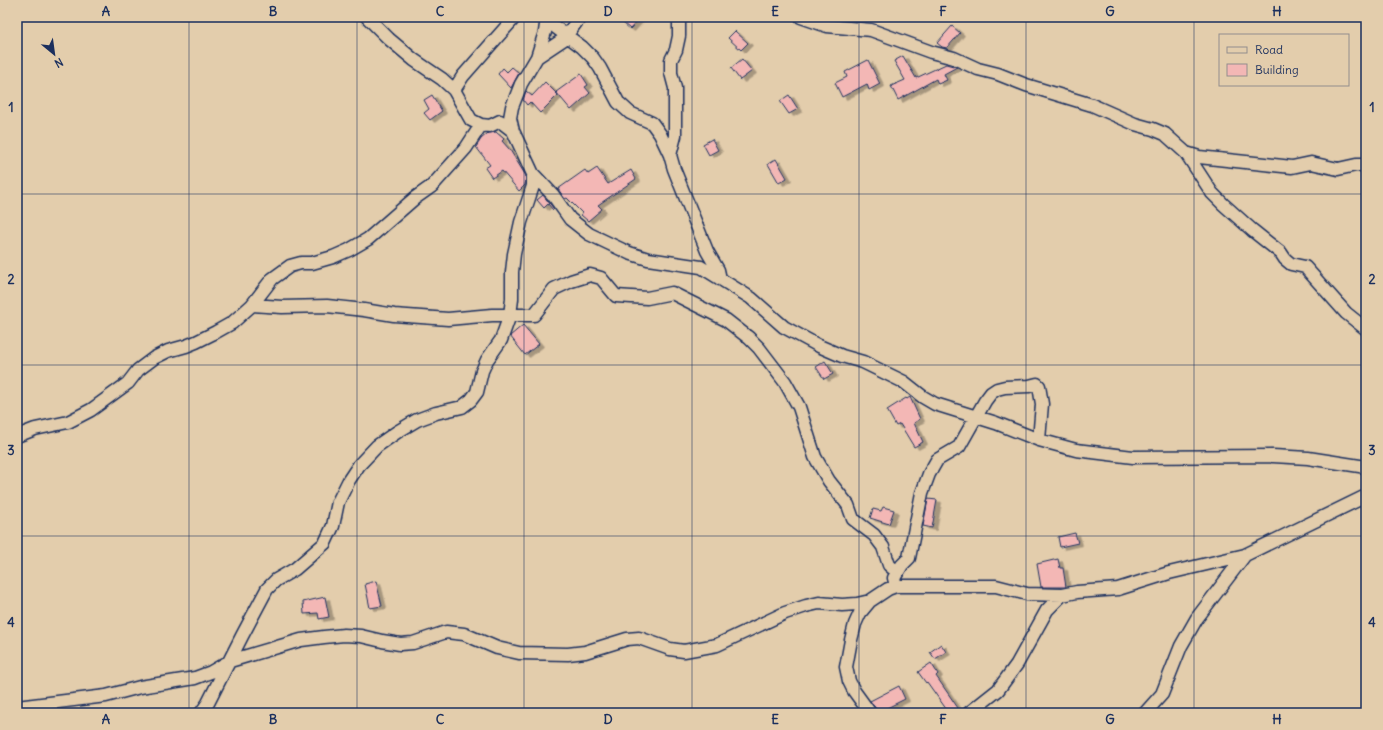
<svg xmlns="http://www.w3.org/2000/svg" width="1383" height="730" viewBox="0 0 1383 730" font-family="Delius,sans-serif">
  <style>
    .building { fill: #f3b7b5; stroke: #1b2f5e; filter: url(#shadow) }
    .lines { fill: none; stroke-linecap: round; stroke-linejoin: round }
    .minor-casing { stroke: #1b2f5e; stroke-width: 15 }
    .minor { stroke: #e3cdac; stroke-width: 12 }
    .grid { fill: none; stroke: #1b2f5e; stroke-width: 1; stroke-opacity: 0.55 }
    .neatline { fill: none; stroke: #1b2f5e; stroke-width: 1.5 }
    .grid-label { font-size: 13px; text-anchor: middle; font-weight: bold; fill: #1b2f5e }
  </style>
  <defs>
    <filter id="shadow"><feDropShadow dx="4.5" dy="2.5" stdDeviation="0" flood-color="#0004"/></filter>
  </defs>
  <rect width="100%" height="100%" fill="#e3cdac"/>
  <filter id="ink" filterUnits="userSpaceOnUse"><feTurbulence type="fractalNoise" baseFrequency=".025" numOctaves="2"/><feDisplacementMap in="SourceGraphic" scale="8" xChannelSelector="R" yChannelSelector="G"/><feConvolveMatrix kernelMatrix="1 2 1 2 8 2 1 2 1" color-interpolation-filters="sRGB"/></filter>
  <g filter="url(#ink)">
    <path class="building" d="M628,17H641L630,29L623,23Z
      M952,26L960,33L947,48L942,47L937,43Z
      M735,31L748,43L741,50L728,38Z
      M903,56L916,78L946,64L957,67L944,74L947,80L938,84L936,79L898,100L891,86L905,80L894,61Z
      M742,59L752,71L740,80L731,68Z
      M868,60L880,84L869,90L867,84L842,97L835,83L847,77L845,72Z
      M512,67L519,73L511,88L498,74L503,68L507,72Z
      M581,74L588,85L585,87L590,93L571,110L556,92Z
      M545,82L558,95L540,113L530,102L527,105L523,100L526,91L532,96Z
      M432,95L442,111L430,120L424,113L429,109L424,100Z
      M789,95L798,109L789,114L780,101Z
      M496,132L504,139L502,141L510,150L526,176L525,185L519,191L502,171L492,178L485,168L490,165L476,147L481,139L488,133Z
      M712,139L718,150L709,155L703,144Z
      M776,159L787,178L779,183L768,164Z
      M597,168L608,184L631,170L636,179L598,205L602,209L588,221L581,215L582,213L567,198L565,199L558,189L585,170L588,174Z
      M543,195L554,209L553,210L548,204L544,208L537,200Z
      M523,325L539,344L525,355L510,336Z
      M825,361L833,374L824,379L816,367Z
      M910,397L920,419L914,423L923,442L914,447L900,424L896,426L887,410L906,398L907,399Z
      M928,499L937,500L932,528L923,526Z
      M883,507L894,510L889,524L870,518L873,509L881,511Z
      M1075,533L1078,543L1060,547L1058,537Z
      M1058,559L1060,568H1063L1066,587H1041L1037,564Z
      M376,581L382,606L370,608L365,584Z
      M325,597L329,617L319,619L318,613L304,614L303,602Z
      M941,644L946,652L935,659L930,652Z
      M931,663L938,674L936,676L958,708L952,713H949L927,682L926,683L918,672Z
      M899,686L905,699L877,713L876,709L870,701Z"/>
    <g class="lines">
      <g class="minor-casing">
        <path id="minor" d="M367,17L389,39L414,60L442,79L454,90L471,120L481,125
          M547,17L545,32L537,57L521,84L512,107L510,118L513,131L533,174L553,195L570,219L589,234L629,253L648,259L701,267L751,298L784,327L819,346L842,356L863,362L904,382L923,397L935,404L996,423L1039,440L1076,450L1133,457L1273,456L1308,458L1366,467
          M801,17L827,26L871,30L931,52L954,58L978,69L998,74L1026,85L1092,105L1135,124L1153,129L1165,134L1186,153L1199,157L1292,167L1311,163L1338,169L1356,165H1366
          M547,21L582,47L593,58L600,68L618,102L630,113L652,123L660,134L670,155L674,169L707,251L718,270L720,279
          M537,57L564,39L580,17
          M454,90L463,76L515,17
          M1186,153L1212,193L1223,204L1252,230L1281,253L1285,259L1291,264L1305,267L1346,313L1366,329
          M670,155L675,136V88L671,73V60L676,50L679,36V17
          M252,305L282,307L327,306L364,310L394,315L448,319L492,315H534L554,289L571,281L590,275L601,278L616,296L647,298L672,293L726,320L749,338L759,348L785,382L799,407L815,457L829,481L848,505L853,519L874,535L883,547L889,565L897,572
          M17,436L35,429L68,422L91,410L128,383L138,370L154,358L168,351L186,346L196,342L216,332L232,323L252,305L272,279L290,266L301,263H312L333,257L349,250L368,239L415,198L432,186L466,148L481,125L490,126L500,121L513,131
          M896,586L894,578L902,565L909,558L922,493L929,474L937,460L959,447L985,401L991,393L997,389L1005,387L1029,386L1037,384L1039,386L1042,404L1039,440
          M17,707L106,696L140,687L195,678L211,672L230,661L301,640L324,637L344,635L361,636L382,641L400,644L413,643L446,632L464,634L497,648L519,653L568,654L585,652L627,639L639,638L670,649L684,651L717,645L785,613L806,606L819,603L842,605L857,604L870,601
          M201,713L208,703L242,636L267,589L276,580L295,569L325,543L333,526L338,502L349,480L359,465L377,446L397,432L417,420L436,413L462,407L471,400L477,392L482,371L487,360L501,340L510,315L512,299V272L514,254L521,222L533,186V174
          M870,713L854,691L849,681L846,667L851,640L855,624L860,613L870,601L888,589L896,586H996L1027,594L1062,595
          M969,713L998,690L1017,664L1047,610L1062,595L1077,592L1118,589L1169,573L1245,555L1366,496
          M1145,713L1162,694L1181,646L1197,618L1245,555"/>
      </g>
      <use href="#minor" class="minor"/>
    </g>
  </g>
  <path class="grid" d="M189,17V713M357,17V713M524,17V713M692,17V713M859,17V713M1026,17V713M1194,17V713M17,194H1366M17,365H1366M17,536H1366"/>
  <rect width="1383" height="730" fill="none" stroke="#e3cdac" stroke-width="44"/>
  <rect x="1219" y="34" width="130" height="52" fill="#e3cdac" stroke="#938e8d"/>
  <rect x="1227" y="47" width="20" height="6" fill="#e3cdac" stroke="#938e8d"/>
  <text x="1255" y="54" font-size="12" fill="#1b2f5e">Road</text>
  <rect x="1227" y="64" width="20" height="12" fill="#f3b7b5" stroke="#938e8d"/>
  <text x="1255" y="74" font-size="12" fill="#1b2f5e">Building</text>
  <g transform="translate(54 54) rotate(151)" stroke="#e3cdac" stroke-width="3" paint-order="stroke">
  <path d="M0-3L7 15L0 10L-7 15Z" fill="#1b2f5e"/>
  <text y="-6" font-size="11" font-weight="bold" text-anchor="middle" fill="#1b2f5e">N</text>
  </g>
  <rect x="22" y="22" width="1339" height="686" class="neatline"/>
  <g class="grid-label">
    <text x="106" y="16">A</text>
    <text x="273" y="16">B</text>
    <text x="440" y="16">C</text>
    <text x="608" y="16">D</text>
    <text x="775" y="16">E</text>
    <text x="943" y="16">F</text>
    <text x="1110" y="16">G</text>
    <text x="1277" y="16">H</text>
    <text x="11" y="112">1</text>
    <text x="1372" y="112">1</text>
    <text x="11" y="284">2</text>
    <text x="1372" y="284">2</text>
    <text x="11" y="455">3</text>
    <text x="1372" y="455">3</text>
    <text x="11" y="627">4</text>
    <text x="1372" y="627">4</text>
    <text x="106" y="724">A</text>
    <text x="273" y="724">B</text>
    <text x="440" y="724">C</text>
    <text x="608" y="724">D</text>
    <text x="775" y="724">E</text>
    <text x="943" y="724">F</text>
    <text x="1110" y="724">G</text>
    <text x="1277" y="724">H</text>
  </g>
</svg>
